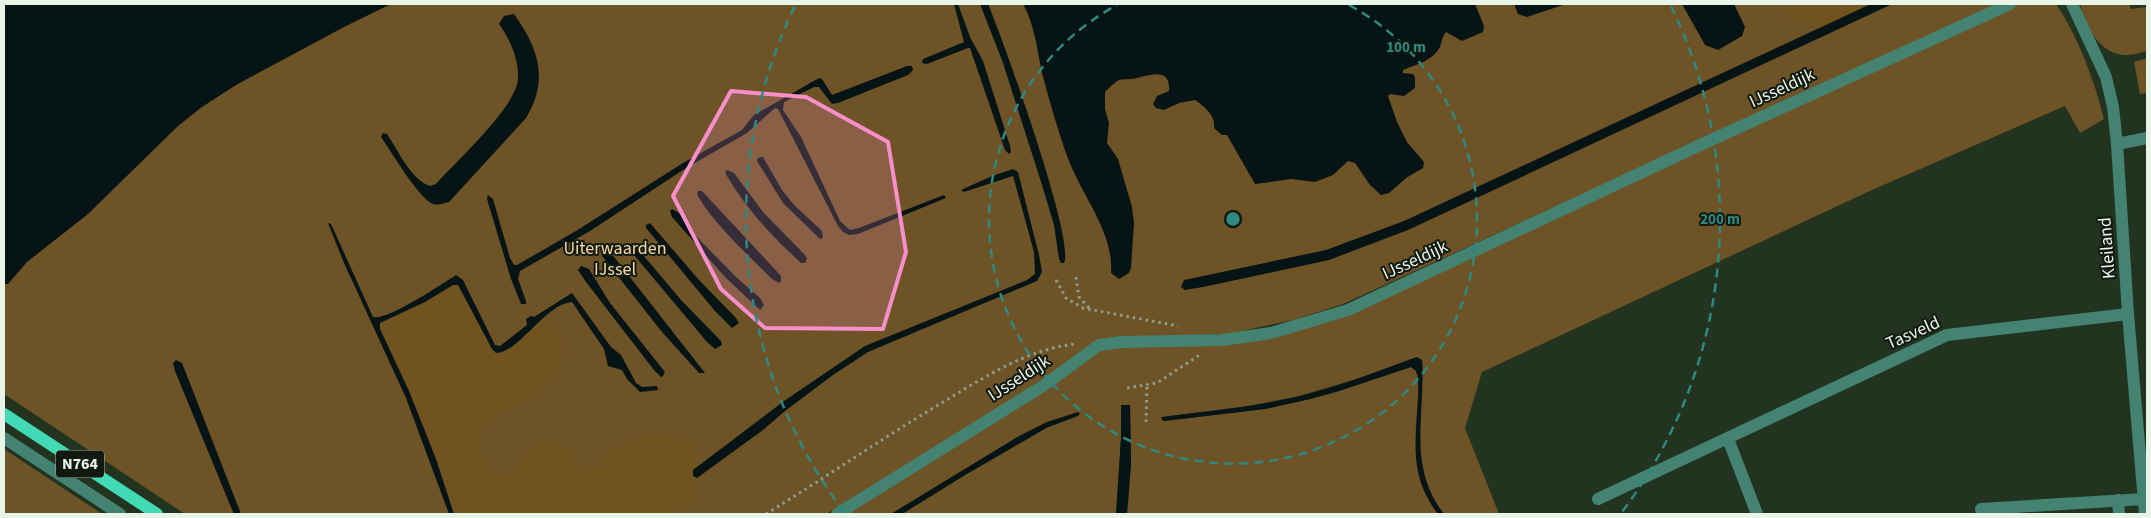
<svg xmlns="http://www.w3.org/2000/svg" width="2151" height="518" viewBox="0 0 2151 518" font-family="'Source Sans 3',sans-serif">
  <style>
    .green { fill: #6d5326 }
    .forest { fill: #70531e }
    .water { fill: #071416 }
    .lines { fill: none; stroke-linecap: round; stroke-linejoin: round }
    .path { stroke: #8e9d8d; stroke-width: 3; stroke-dasharray: 2.5 4; stroke-linecap: butt }
    .minor { stroke: #448372; stroke-width: 12 }
    .major { stroke: #42d9b5; stroke-width: 12 }
    .marked { fill: #f98fca; fill-opacity: 0.2; stroke: #f98fca; stroke-width: 4; stroke-linejoin: round }
    .ring { fill: none; stroke: #308980; stroke-width: 2.5; stroke-dasharray: 9 6 }
    .labels { text-anchor: middle; dominant-baseline: central; stroke-width: 4; stroke-linejoin: round; paint-order: stroke }
    .shield { fill: #111910; stroke: #a8b3a7; stroke-width: 1 }
    .shield-label { font-size: 16px; font-weight: bold; fill: #e9f5e8 }
    .street-label { font-size: 18px; fill: #e9f5e8; stroke: #111910 }
    .park-label { font-size: 18px; fill: #f7d7a2; stroke: #111910 }
    .centre { fill: #308980; stroke: #111910; stroke-width: 2.5 }
    .ring-label { font-size: 15px; text-anchor: middle; font-weight: bold; fill: #308980; stroke: #111910; stroke-width: 4; stroke-linejoin: round; paint-order: stroke }
  </style>
  <rect width="100%" height="100%" fill="#223320"/>
  <path class="green" d="M250,4H1795L1806,24L1818,29L1810,32L1814,40L1892,4H1998L1343,304L1293,320L1228,334L1117,337L1072,359L1006,404L826,514H185L4,394V235Z
    M2018,4H2056C2079,38 2094,80 2104,119L2080,133L2065,106L1872,190L1482,372L1465,428L1499,514H1444C1406,465 1426,416 1422,360L1411,359L1380,372L1299,396L1248,406L1161,417L1164,421L1265,409L1310,399L1339,391L1411,367L1416,371C1420,384 1418,397 1417,410C1414,448 1414,483 1438,514H1127L1131,464L1130,405H1121V438L1116,514H902L965,475L1046,428L1080,414L1021,435L891,514H846L1095,351L1120,347L1262,340L1427,277Z
    M2080,4H2129L2131,9L2147,7V51C2141,52 2134,55 2128,55C2100,56 2086,27 2080,4Z
    M2147,58V93L2140,94L2134,62Z
    M4,449L102,514H4Z"/>
  <path class="forest" d="M1777,4H1871L1818,29L1792,18Z
    M456,284L458,285L479,325L496,353L504,352L543,319L554,327L561,342V361L552,377L522,402L498,413L479,427C479,451 478,481 512,474C520,460 533,442 552,445C559,446 568,451 574,454L577,466L586,471C602,468 604,463 615,452C637,431 663,436 690,442L698,456L699,465L693,470V476L697,478L690,501L670,514H454L436,459L409,391L379,325Z"/>
  <path class="water" d="M4,4H391L344,27L236,85L202,107L178,126L88,214L27,262L8,284H4Z
    M954,4H958L970,37L983,61L1010,146L1011,152L1009,154L1005,150L970,48H968L927,64L922,63L923,59L964,42Z
    M980,4H988C1002,37 1076,241 1064,263H1061L1059,259L1054,225L1042,185L1003,63Z
    M1023,4H1475L1484,26L1483,32L1462,41L1446,32C1442,36 1442,42 1440,47C1432,61 1418,64 1403,70V73L1413,74L1415,77V88L1404,96L1390,94L1388,96L1397,122L1407,142L1424,162L1423,168L1406,178L1389,193L1381,195L1370,185L1355,163L1348,161L1333,175L1315,182L1291,179L1255,184L1227,135H1222L1214,128C1216,116 1204,106 1195,100L1179,103L1164,110L1156,108L1153,104L1157,96L1169,91C1171,67 1150,75 1137,78C1130,80 1124,78 1117,81C1113,84 1109,88 1105,92V109L1109,123L1107,143L1118,159L1132,207L1134,223L1131,268L1129,273L1119,279L1111,273C1114,233 1083,197 1069,161C1058,132 1050,102 1042,73C1037,50 1035,25 1023,4Z
    M1514,4H1566L1527,17L1518,14Z
    M1682,4H1734L1745,27L1742,36L1718,50L1705,45Z
    M1871,4H1892L1408,230L1329,260L1203,287L1185,290L1181,287L1184,280L1326,250L1404,221Z
    M514,14C539,49 549,80 526,118L449,202C444,203 438,206 433,204C418,198 392,152 381,137L383,133L387,134C398,150 411,180 430,186L436,184C456,161 517,107 518,78C519,60 510,39 499,24L504,16Z
    M907,66H912L913,70L908,75L838,103L832,104L819,87H814L784,102L783,110L801,137L840,221L850,230L859,228L944,195L946,198L858,234L849,235L843,232L838,226L778,109L775,108L747,133L686,168L590,231L520,271L518,279L526,301V304H521L511,279L487,199L488,195L493,199L510,258L514,265H517L576,231L683,163L742,130L754,115L819,78L822,79L832,95Z
    M760,157H763L782,190L794,205L822,231L823,238L820,239L783,203L757,161V159Z
    M1013,169L1018,172L1039,255L1042,272L1037,281L868,352L833,375L785,411L763,430L697,478L693,476V470L784,401L865,346L1027,280L1035,274L1034,252L1013,176L964,192L961,190L992,176Z
    M727,170L734,173L763,212L804,254L807,258L805,263H801C771,235 748,211 727,176L725,172Z
    M698,191H702L770,264L781,276V281L779,283L772,279C750,257 710,220 697,194Z
    M672,209L679,213L693,233L736,277L760,298L764,305L760,310L725,277L672,217L670,211Z
    M328,223L331,224L373,317C387,321 442,284 456,275L463,280L495,345L500,346L527,325L526,319L531,316L534,317L572,293L611,347L621,355L636,383L642,387L657,386L658,390L640,392L627,379L622,370L608,366L604,349L572,302C545,304 520,352 496,353L492,349L458,285H453L425,302L380,323V329L409,391L436,459L454,514H449L406,398L344,263Z
    M650,223L699,280L736,318L739,323L732,328L715,311L646,228V225Z
    M633,243L681,300L721,341L722,345L715,349L707,342L629,249L627,245Z
    M603,250L608,251L615,258L705,373H699L662,332L602,256Z
    M581,266L589,269L610,303L665,372L663,376L661,377L654,370L586,282L578,270Z
    M1417,357L1422,360C1425,416 1407,466 1444,514H1438C1402,467 1421,428 1418,376L1416,371L1411,367L1339,391L1310,399L1265,409L1164,421L1161,419L1163,417C1209,411 1255,407 1300,396C1341,386 1378,371 1417,357Z
    M176,360L182,363L241,514H234L233,512L175,371L173,363Z
    M1121,405H1130L1131,464L1127,514H1116L1121,438Z
    M1078,412L1080,414L1078,416L1046,428L965,475L902,514H891L1021,435L1047,422Z"/>
  <g class="lines">
    <path class="path" d="M1076,277L1079,297L1090,309
      M1056,280L1066,298L1083,308L1178,326
      M1127,388L1157,383L1201,354
      M1146,422L1147,386
      M766,514C826,477 884,437 945,401C986,376 1028,349 1076,344"/>
    <path class="minor" d="M2072,4L2106,77L2113,107L2117,144L2128,314L2145,514
      M2117,144L2147,138
      M4,438L120,514
      M1728,439L1757,514
      M1598,499L1947,335L2128,314
      M2118,500L2119,514
      M837,514L1043,386L1099,345L1122,342L1222,340L1271,333L1348,310L1698,146L2010,4
      M1983,514L1981,509L2144,499"/>
    <path class="major" d="M4,414L157,514"/>
  </g>
  <path class="marked" d="M731,91L806,97L888,142L906,252L883,329L765,328L721,289L673,196Z"/>
  <g class="ring">
    <path d="M1349 5A244 244 0 1 1 1117 5"/>
    <path d="M844 512A487 487 0 0 1 795 6M1671 6A487 487 0 0 1 1622 512"/>
  </g>
  <g class="labels">
    <rect class="shield" x="56" y="450.5" width="48" height="27" rx="4"/>
    <g class="shield-label">
      <text x="80" y="464">N764</text>
    </g>
    <g class="street-label">
      <text transform="translate(1782 88) rotate(-25)">IJsseldijk</text>
      <text transform="translate(2107 248) rotate(-94)">Kleiland</text>
      <text transform="translate(1415 260) rotate(-25)">IJsseldijk</text>
      <text transform="translate(1913 333) rotate(-24)">Tasveld</text>
      <text transform="translate(1019 378) rotate(-33)">IJsseldijk</text>
    </g>
    <g class="park-label">
      <text x="615" y="248">Uiterwaarden<tspan x="615" dy="21">IJssel</tspan></text>
    </g>
  </g>
  <circle cx="1233" cy="219" r="8" class="centre"/>
  <g class="ring-label">
    <text x="1406" y="52">100 m</text>
    <text x="1720" y="224">200 m</text>
  </g>
  <rect width="2151" height="518" fill="none" stroke="#e9f5e8" stroke-width="10"/>
</svg>
